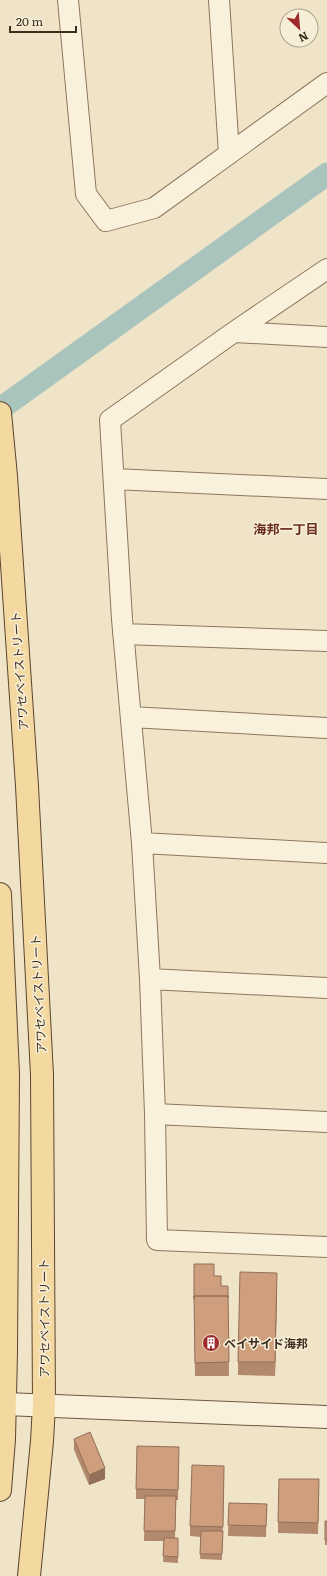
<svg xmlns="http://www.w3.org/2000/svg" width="327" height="1576" viewBox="0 0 327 1576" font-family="Literata,'Noto Sans JP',serif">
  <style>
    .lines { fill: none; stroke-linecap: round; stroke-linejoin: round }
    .canal { stroke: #a9c4bc; stroke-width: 23 }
    .street-casing { stroke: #8d765c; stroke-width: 22 }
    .secondary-casing { stroke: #6f573f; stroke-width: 24 }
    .primary-casing { stroke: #5b4430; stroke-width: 24 }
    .street { stroke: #faf1dc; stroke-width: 20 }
    .secondary { stroke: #faf1dc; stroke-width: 22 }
    .primary { stroke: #f3d9a0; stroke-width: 22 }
    .wall { fill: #b2896c }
    .shaded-wall { fill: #916f58 }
    .building { fill: #cf9f7d; stroke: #916f58 }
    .labels { text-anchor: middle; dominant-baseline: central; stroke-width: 3; stroke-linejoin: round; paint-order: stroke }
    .street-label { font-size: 12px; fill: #3d2e20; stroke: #f7eed8 }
    .poi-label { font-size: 12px; font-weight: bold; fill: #3d2e20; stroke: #f7eed8; text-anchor: start }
    .neighbourhood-label { font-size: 13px; font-weight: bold; fill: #6b2e1e; stroke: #f7eed8 }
  </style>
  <rect width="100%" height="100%" fill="#f0e4c8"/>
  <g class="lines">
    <path class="canal" d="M0,409L327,174"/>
    <g class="street-casing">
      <path id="street" d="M68,0L86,194L106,221L154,208L327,83
        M219,0L229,154
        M327,269L234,332L110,420L122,619L142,843L150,979L155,1114L157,1240L327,1247
        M234,332L327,337
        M114,479L327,489
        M123,634L327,641
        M131,717L327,728
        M142,843L327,853
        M150,979L327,988
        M155,1114L327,1122"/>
    </g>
    <g class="secondary-casing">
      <path id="secondary" d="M5,1404L327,1417"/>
    </g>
    <g class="primary-casing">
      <path id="primary" d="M0,413L6,476L27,786L42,1075L44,1405L42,1441L29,1576
        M0,894L8,1074L6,1353L4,1439L0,1490"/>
    </g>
    <use href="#street" class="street"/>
    <use href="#secondary" class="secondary"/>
    <use href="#primary" class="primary"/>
  </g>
  <path class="wall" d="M194,1264L214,1276L221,1286H228L229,1376H195Z
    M277,1287L275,1376L238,1375V1362Z
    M74,1439L105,1479L89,1485L74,1450Z
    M179,1457L178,1500H176L175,1538H178V1563L163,1562L164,1541H144L145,1499H136V1489Z
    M224,1476L222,1560L200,1559L201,1537L190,1536V1526Z
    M319,1490L318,1534L278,1533V1522Z
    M229,1503L267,1504L266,1537L228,1536Z
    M325,1521H327V1545H325Z"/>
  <path class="shaded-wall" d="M277,1273V1287L275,1376V1362Z
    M105,1468V1479L89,1485V1475Z"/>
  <path class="building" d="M194,1264H214V1276H221V1286H228V1298V1296H194V1299Z
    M240,1272L277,1273L275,1362H238Z
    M194,1296H228L229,1362L195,1363Z
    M90,1432L105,1468L89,1475L74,1439Z
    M137,1446L179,1447L178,1490L136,1489Z
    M192,1465L224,1466L223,1527L190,1526Z
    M279,1479H319L318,1523L278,1522Z
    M145,1496H176L175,1531H144Z
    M229,1503L267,1504L266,1526L228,1525Z
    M325,1521H327V1540H325Z
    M201,1531H223L222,1554H200Z
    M164,1538H178V1557L163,1556Z"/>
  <defs>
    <g id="building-disc" transform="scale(0.9)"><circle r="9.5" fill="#9e2a2b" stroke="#f7eed8"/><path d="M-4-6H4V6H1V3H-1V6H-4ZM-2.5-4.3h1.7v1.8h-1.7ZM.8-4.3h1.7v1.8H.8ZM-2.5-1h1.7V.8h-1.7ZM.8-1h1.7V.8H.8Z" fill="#fff"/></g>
  </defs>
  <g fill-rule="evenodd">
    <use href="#building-disc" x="211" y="1343"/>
  </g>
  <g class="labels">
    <g class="street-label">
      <text transform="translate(19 671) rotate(-94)">アワセベイストリート</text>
      <text transform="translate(38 994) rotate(-93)">アワセベイストリート</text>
      <text transform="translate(44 1318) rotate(-90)">アワセベイストリート</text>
    </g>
    <g class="poi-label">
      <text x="224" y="1343">ベイサイド海邦</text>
    </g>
    <g class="neighbourhood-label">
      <text x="286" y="528">海邦一丁目</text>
    </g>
  </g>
  <g transform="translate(299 28) rotate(154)"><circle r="19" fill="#f7eed8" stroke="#ada18e"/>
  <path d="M0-3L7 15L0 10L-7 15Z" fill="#9e2a2b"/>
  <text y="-6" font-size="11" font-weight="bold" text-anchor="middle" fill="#3d2e20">N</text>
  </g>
  <path d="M10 26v6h66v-6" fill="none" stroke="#3d2e20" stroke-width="2"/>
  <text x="16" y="26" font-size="12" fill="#3d2e20" stroke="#f7eed8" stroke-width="3" paint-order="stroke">20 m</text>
</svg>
